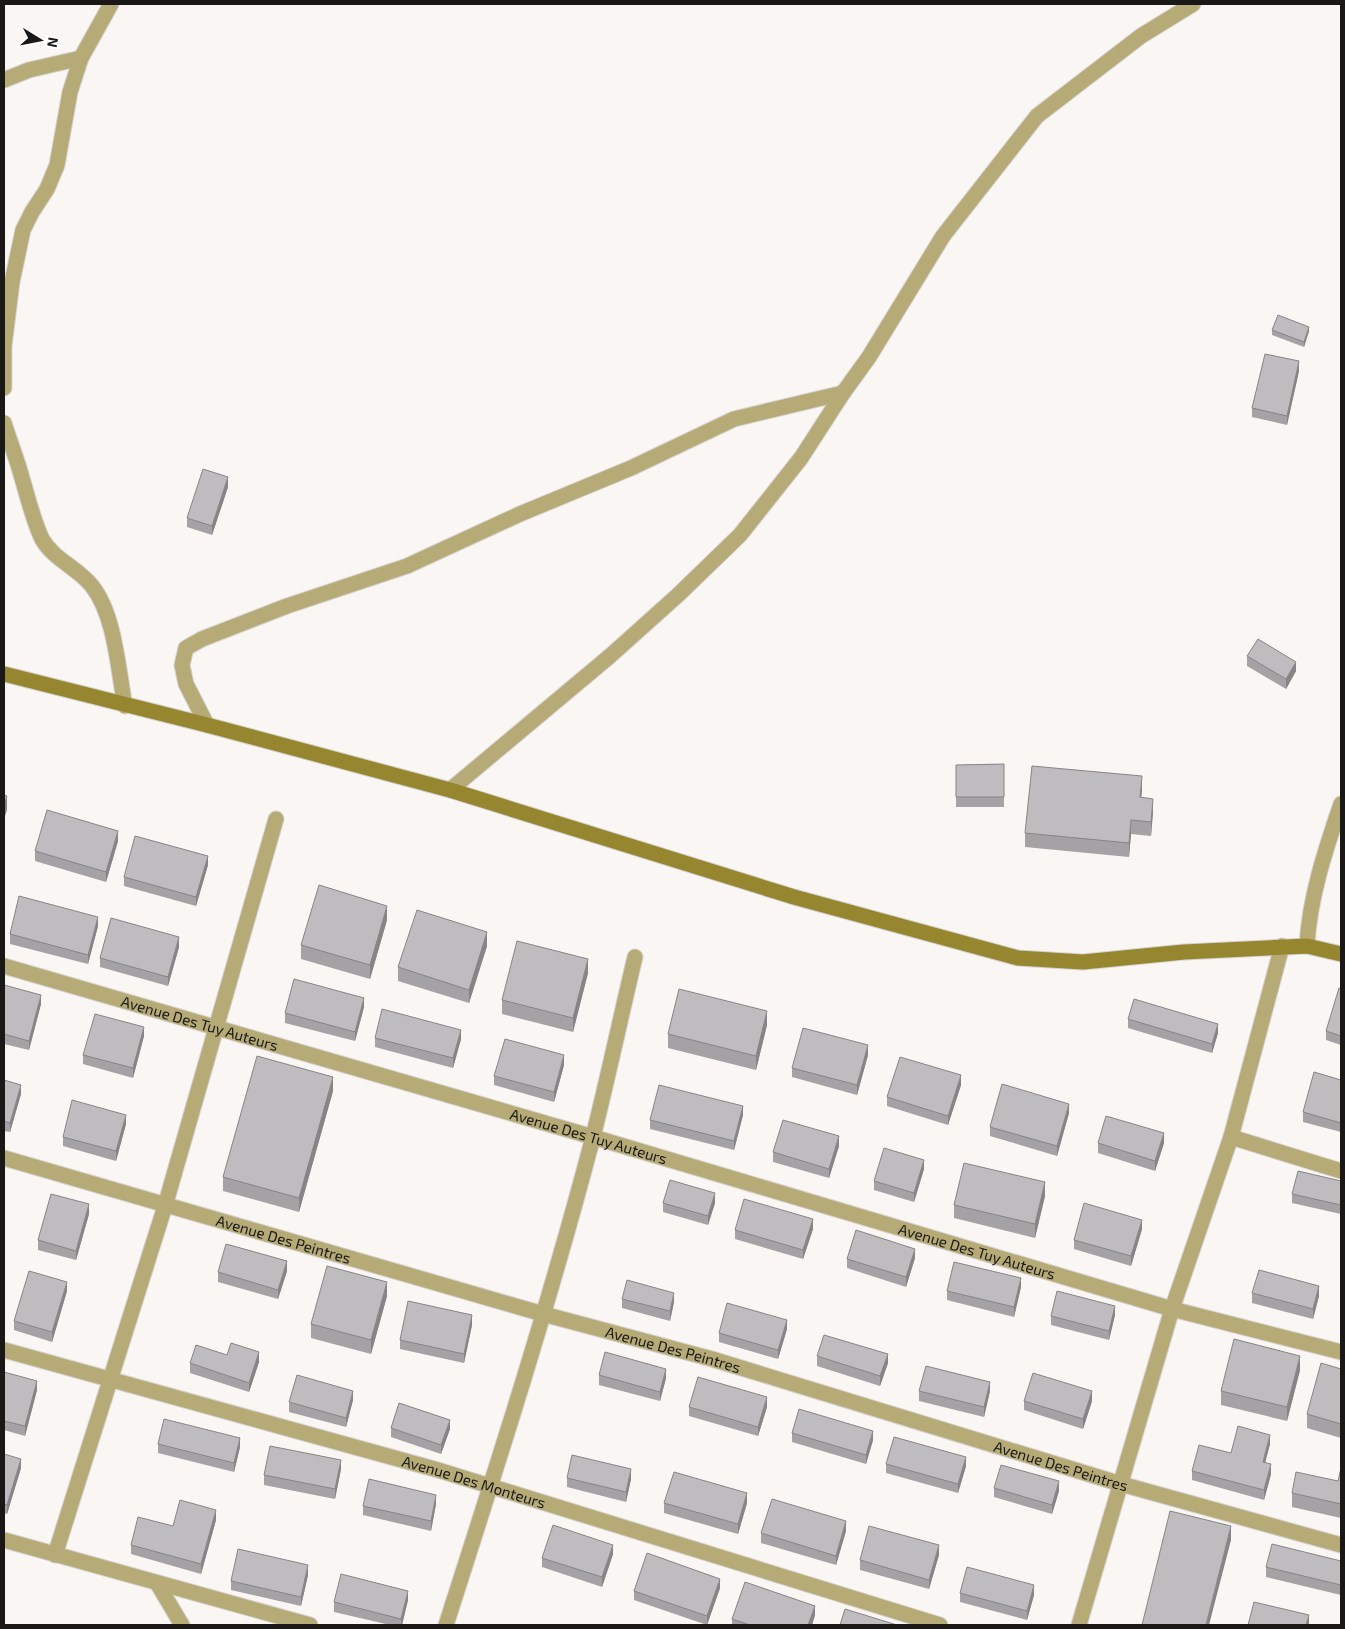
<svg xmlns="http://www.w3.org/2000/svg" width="1345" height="1629" viewBox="0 0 1345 1629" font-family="'Exo 2',sans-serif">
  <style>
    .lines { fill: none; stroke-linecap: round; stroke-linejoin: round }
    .street-casing { stroke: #d6d2d0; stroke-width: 17 }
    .secondary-casing { stroke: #d6d2d0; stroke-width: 17 }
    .street { stroke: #b6ab77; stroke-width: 15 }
    .secondary { stroke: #96862f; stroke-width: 15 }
    .wall { fill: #a4a2a4 }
    .shaded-wall { fill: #868486 }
    .building { fill: #bfbcbf; stroke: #868486 }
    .labels { text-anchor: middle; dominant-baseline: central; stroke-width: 5; stroke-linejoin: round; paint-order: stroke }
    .street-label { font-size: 15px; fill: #191817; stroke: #fff }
  </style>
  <rect width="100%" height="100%" fill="#faf6f3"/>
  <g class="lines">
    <g class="street-casing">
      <g id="street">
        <path d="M4,80L29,70L81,58"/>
        <path d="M4,388V346L12,282L23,230L32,212L47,189L57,165L70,92L81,58L111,4"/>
        <path d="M4,423C10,442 17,459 22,478C28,498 33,520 42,539C54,560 77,567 92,586C115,615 118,669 125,706"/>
        <path d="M207,725L186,684L182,665L186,648L202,639L287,606L407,566L520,514L631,468L734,419L843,393"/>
        <path d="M450,790L610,656L678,595L740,535L801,458L843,393L869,357L943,236L1037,116L1141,36L1193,4"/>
        <path d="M1307,946C1309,899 1326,848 1341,804"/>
        <path id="s1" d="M4,966L593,1137L1172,1309L1341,1352"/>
        <path d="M1231,1137L1341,1171"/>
        <path id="s2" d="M4,1158L543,1314L712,1359L1121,1484L1341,1545"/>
        <path id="s3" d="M4,1350L438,1470L940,1625"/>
        <path d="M4,1540L310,1625"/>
        <path d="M55,1555L165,1206L276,819"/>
        <path d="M157,1583L182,1625"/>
        <path d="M446,1625C498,1463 550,1301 593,1137C608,1077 621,1016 635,957"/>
        <path d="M1079,1625L1172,1309L1231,1137L1282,946"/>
      </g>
    </g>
    <g class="secondary-casing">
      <path id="secondary" d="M4,674L207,725L450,790L794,897L1018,958L1083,962L1184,952L1307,946L1341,954"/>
    </g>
    <use href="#street" class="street"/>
    <use href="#secondary" class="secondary"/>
  </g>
  <path class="wall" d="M1272,330L1309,331L1304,347L1272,335Z
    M1299,371L1287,425L1252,417V408Z
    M228,487L212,535L187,527V518Z
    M1247,656L1296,671L1286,689L1247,666Z
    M1004,764V807H956V765Z
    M1142,790L1141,797L1153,812L1151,836L1131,834L1129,857L1025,847V833Z
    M118,841L106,882L35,861V851Z
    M208,865L196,906L124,886V877Z
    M387,920L370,979L301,959V945Z
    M98,926L88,964L10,944V934Z
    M487,946L469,1003L398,981V967Z
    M179,947L168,986L100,967V958Z
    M588,973L573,1032L502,1014V1000Z
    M4,985L41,1004L29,1050L4,1044Z
    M1341,989V1045L1326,1040V1031Z
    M364,1007L355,1041L285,1023V1013Z
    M1128,1019L1218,1033L1212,1053L1128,1028Z
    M767,1025L756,1070L668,1048V1034Z
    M144,1036L133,1078L83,1064V1055Z
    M375,1038L461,1039L453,1068L375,1047Z
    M868,1055L857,1095L792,1077V1068Z
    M564,1065L554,1102L494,1085V1076Z
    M4,1080L21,1094L10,1132L4,1131Z
    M1341,1080V1132L1303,1122V1112Z
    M961,1085L948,1125L887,1106V1097Z
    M333,1091L299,1212L223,1191V1177Z
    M1069,1113L1057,1156L990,1136V1127Z
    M743,1115L734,1150L650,1129V1120Z
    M126,1124L116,1161L63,1146V1137Z
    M1098,1143H1164L1155,1171L1098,1153Z
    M839,1146L829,1178L773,1162V1152Z
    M924,1169L914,1202L874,1190V1181Z
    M1341,1181V1214L1292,1203V1194Z
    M1045,1196L1035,1238L954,1218V1205Z
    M663,1203H715L708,1225L663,1212Z
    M89,1214L76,1260L38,1250V1240Z
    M813,1229L803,1259L735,1239V1230Z
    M1142,1229L1131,1266L1074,1249V1240Z
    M915,1258L906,1287L847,1268V1259Z
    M287,1271L278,1299L218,1282V1272Z
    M1021,1287L1014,1317L947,1300V1291Z
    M67,1291L52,1342L14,1330V1321Z
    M1252,1293L1319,1296L1313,1319L1252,1303Z
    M387,1296L371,1354L311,1338V1324Z
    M622,1299L674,1302L670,1321L622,1308Z
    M1115,1315L1109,1340L1051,1325V1316Z
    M472,1325L464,1363L400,1349V1340Z
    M787,1329L778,1359L719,1342V1333Z
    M227,1355L259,1362L249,1392L190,1373V1363Z
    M817,1356L888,1363L880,1386L817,1366Z
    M1341,1369V1438L1307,1428V1414Z
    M1300,1370L1287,1421L1221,1405V1391Z
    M4,1372L37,1390L25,1436L4,1430Z
    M599,1375L666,1378L660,1401L599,1385Z
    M919,1391H990L984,1417L919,1401Z
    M353,1400L346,1427L289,1412V1402Z
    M1024,1401H1092L1083,1429L1024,1410Z
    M689,1407H767L758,1436L689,1416Z
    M391,1428L450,1429L441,1454L391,1437Z
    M792,1433L873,1440L866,1464L792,1442Z
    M158,1444L240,1447L234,1472L158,1453Z
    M1270,1444L1265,1462L1271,1474L1264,1500L1192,1480V1471L1231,1453Z
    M4,1454L21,1468L7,1514L4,1513Z
    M886,1464L966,1466L958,1493L886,1473Z
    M1341,1468V1518L1292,1507V1493L1338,1481Z
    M341,1469L335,1499L264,1485V1475Z
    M567,1478L631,1479L626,1502L567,1487Z
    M994,1488L1059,1491L1052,1514L994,1497Z
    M664,1503H747L738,1534L664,1513Z
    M436,1504L431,1531L363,1515V1506Z
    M216,1520L201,1574L131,1554V1545L173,1526Z
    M846,1531L836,1565L761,1543V1533Z
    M613,1554L602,1587L542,1567V1558Z
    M939,1555L929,1589L860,1570V1560Z
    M1341,1561V1595L1266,1577V1567Z
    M308,1575L301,1606L231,1590V1581Z
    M720,1588L707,1625L634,1600V1591Z
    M960,1593L1034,1595L1027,1620L960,1602Z
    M408,1600L402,1625H390L334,1612V1602Z
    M815,1615L812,1625H732V1619Z"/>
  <path class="shaded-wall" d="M1309,327V331L1304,347V342Z
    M1299,361V371L1287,425V416Z
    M228,477V487L212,535V526Z
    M1296,662V671L1286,689V679Z
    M1142,776V790L1140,811V797Z
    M7,796V810L4,819V805Z
    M1153,799V812L1151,836V822Z
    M1131,820V834L1129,857V843Z
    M118,831V841L106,882V872Z
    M208,856V865L196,906V897Z
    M387,906V920L370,979V965Z
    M98,917V926L88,964V955Z
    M487,932V946L469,1003V990Z
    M179,937V947L168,986V977Z
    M588,959V973L573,1032V1018Z
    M41,995V1004L29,1050V1041Z
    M364,998V1007L355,1041V1032Z
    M767,1011V1025L756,1070V1056Z
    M1218,1024V1033L1212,1053V1044Z
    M144,1027V1036L133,1078V1068Z
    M461,1030V1039L453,1068V1058Z
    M868,1045V1055L857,1095V1085Z
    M564,1055V1065L554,1102V1092Z
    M961,1075V1085L948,1125V1116Z
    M333,1077V1091L299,1212V1198Z
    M21,1085V1094L10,1132V1123Z
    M1069,1104V1113L1057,1156V1146Z
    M743,1106V1115L734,1150V1141Z
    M126,1115V1124L116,1161V1151Z
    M1164,1133V1143L1155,1171V1161Z
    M839,1136V1146L829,1178V1169Z
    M924,1160V1169L914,1202V1193Z
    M1045,1182V1196L1035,1238V1224Z
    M715,1193V1203L708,1225V1216Z
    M89,1204V1214L76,1260V1251Z
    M813,1219V1229L803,1259V1250Z
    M1142,1220V1229L1131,1266V1256Z
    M915,1249V1258L906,1287V1277Z
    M287,1261V1271L278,1299V1290Z
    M1021,1278V1287L1014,1317V1307Z
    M67,1282V1291L52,1342V1332Z
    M387,1282V1296L371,1354V1340Z
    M1319,1286V1296L1313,1319V1309Z
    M674,1293V1302L670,1321V1311Z
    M1115,1306V1315L1109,1340V1331Z
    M472,1315V1325L464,1363V1354Z
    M787,1320V1329L778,1359V1350Z
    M259,1352V1362L249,1392V1383Z
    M888,1354V1363L880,1386V1376Z
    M1300,1356V1370L1287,1421V1407Z
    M666,1369V1378L660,1401V1392Z
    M37,1381V1390L25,1436V1426Z
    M990,1382V1391L984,1417V1407Z
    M353,1391V1400L346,1427V1418Z
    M1092,1391V1401L1083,1429V1419Z
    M767,1397V1407L758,1436V1427Z
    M450,1420V1429L441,1454V1445Z
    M873,1431V1440L866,1464V1455Z
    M1270,1435V1444L1263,1471V1462Z
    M240,1438V1447L234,1472V1463Z
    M966,1457V1466L958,1493V1484Z
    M21,1459V1468L7,1514V1505Z
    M341,1460V1469L335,1499V1489Z
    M1271,1464V1474L1264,1500V1490Z
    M631,1469V1479L626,1502V1492Z
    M1059,1481V1491L1052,1514V1505Z
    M747,1493V1503L738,1534V1524Z
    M436,1495V1504L431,1531V1521Z
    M216,1510V1520L201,1574V1564Z
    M846,1521V1531L836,1565V1556Z
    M1231,1526V1540L1209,1625H1206Z
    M613,1545V1554L602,1587V1577Z
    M939,1545V1555L929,1589V1580Z
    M308,1565V1575L301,1606V1597Z
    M720,1579V1588L707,1625V1616Z
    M1034,1585V1595L1027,1620V1611Z
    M408,1591V1600L402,1625H401V1619Z
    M815,1606V1615L812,1625H808Z
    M1309,1615V1624L1308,1625H1306Z"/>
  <path class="building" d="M1278,315L1309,327L1304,342L1272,330Z
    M1265,354L1299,361L1287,416L1252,408Z
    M203,469L228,477L212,526L187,518Z
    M1258,639L1296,662L1286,679L1247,656Z
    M1004,764V797H956V765Z
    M1032,766L1142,776L1140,797L1153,799L1151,822L1131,820L1129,843L1025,833Z
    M4,795L7,796L4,805Z
    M47,810L118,831L106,872L35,851Z
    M135,836L208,856L196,897L124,877Z
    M319,885L387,906L370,965L301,945Z
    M19,896L98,917L88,955L10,934Z
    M417,910L487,932L469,990L398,967Z
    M111,918L179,937L168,977L100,958Z
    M517,941L588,959L573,1018L502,1000Z
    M294,979L364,998L355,1032L285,1013Z
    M4,985L41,995L29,1041L4,1034Z
    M1339,988L1341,989V1036L1326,1031Z
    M679,989L767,1011L756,1056L668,1034Z
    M1134,999L1218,1024L1212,1044L1128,1019Z
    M382,1009L461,1030L453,1058L375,1038Z
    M95,1014L144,1027L133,1068L83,1055Z
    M803,1028L868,1045L857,1085L792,1068Z
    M505,1039L564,1055L554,1092L494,1076Z
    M257,1056L333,1077L299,1198L223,1177Z
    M900,1057L961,1075L948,1116L887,1097Z
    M1314,1072L1341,1080V1123L1303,1112Z
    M4,1080L21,1085L10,1123L4,1121Z
    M1002,1084L1069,1104L1057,1146L990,1127Z
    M659,1085L743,1106L734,1141L650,1120Z
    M72,1100L126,1115L116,1151L63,1137Z
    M1106,1116L1164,1133L1155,1161L1098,1143Z
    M783,1120L839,1136L829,1169L773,1152Z
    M884,1148L924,1160L914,1193L874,1181Z
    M964,1163L1045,1182L1035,1224L954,1205Z
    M1298,1171L1341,1181V1205L1292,1194Z
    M670,1180L715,1193L708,1216L663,1203Z
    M51,1194L89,1204L76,1251L38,1240Z
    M744,1199L813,1219L803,1250L735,1230Z
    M1084,1203L1142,1220L1131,1256L1074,1240Z
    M856,1230L915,1249L906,1277L847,1259Z
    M226,1244L287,1261L278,1290L218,1272Z
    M954,1262L1021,1278L1014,1307L947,1291Z
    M327,1266L387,1282L371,1340L311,1324Z
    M1259,1270L1319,1286L1313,1309L1252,1293Z
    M29,1271L67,1282L52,1332L14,1321Z
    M627,1280L674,1293L670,1311L622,1299Z
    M1057,1291L1115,1306L1109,1331L1051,1316Z
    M408,1301L472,1315L464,1354L400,1340Z
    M727,1303L787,1320L778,1350L719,1333Z
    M824,1335L888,1354L880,1376L817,1356Z
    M1234,1339L1300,1356L1287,1407L1221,1391Z
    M231,1343L259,1352L249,1383L190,1363L196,1345L227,1355Z
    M605,1352L666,1369L660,1392L599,1375Z
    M1321,1363L1341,1369V1424L1307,1414Z
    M926,1366L990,1382L984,1407L919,1391Z
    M4,1372L37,1381L25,1426L4,1421Z
    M1033,1373L1092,1391L1083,1419L1024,1401Z
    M297,1375L353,1391L346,1418L289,1402Z
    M698,1377L767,1397L758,1427L689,1407Z
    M399,1403L450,1420L441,1445L391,1428Z
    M799,1409L873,1431L866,1455L792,1433Z
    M164,1419L240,1438L234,1463L158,1444Z
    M1238,1426L1270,1435L1263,1462L1271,1464L1264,1490L1192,1471L1199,1445L1231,1453Z
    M894,1437L966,1457L958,1484L886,1464Z
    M270,1446L341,1460L335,1489L264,1475Z
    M4,1454L21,1459L7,1505L4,1504Z
    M572,1455L631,1469L626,1492L567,1478Z
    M1001,1465L1059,1481L1052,1505L994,1488Z
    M1341,1468V1504L1292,1493L1296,1472L1338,1481Z
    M674,1472L747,1493L738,1524L664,1503Z
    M369,1479L436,1495L431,1521L363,1506Z
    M772,1499L846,1521L836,1556L761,1533Z
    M180,1500L216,1510L201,1564L131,1545L138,1517L173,1526Z
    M1170,1511L1231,1526L1206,1625H1142Z
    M553,1525L613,1545L602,1577L542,1558Z
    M869,1526L939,1545L929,1580L860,1560Z
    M1272,1544L1341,1561V1585L1266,1567Z
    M238,1549L308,1565L301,1597L231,1581Z
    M647,1553L720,1579L707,1616L634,1591Z
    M967,1567L1034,1585L1027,1611L960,1593Z
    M341,1574L408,1591L401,1619L334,1602Z
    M745,1582L815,1606L808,1625H750L732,1619Z
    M1254,1602L1309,1615L1306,1625H1248Z
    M845,1609L897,1625H840Z"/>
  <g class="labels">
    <g class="street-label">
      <text stroke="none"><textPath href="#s1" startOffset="204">Avenue Des Tuy Auteurs</textPath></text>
      <text stroke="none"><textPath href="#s1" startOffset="609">Avenue Des Tuy Auteurs</textPath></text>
      <text stroke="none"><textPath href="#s2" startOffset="291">Avenue Des Peintres</textPath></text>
      <text stroke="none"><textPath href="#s1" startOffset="1014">Avenue Des Tuy Auteurs</textPath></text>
      <text stroke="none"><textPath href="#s2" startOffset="696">Avenue Des Peintres</textPath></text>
      <text stroke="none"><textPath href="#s2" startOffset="1101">Avenue Des Peintres</textPath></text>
      <text stroke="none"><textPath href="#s3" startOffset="488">Avenue Des Monteurs</textPath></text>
    </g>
  </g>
  <rect width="1345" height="1629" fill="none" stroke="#191817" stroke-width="10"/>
  <g transform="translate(40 40) rotate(100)" stroke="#ffffff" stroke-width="4" paint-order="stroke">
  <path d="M0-4L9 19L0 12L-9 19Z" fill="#191817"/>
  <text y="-8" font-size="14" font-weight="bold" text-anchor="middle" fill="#191817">N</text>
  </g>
</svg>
